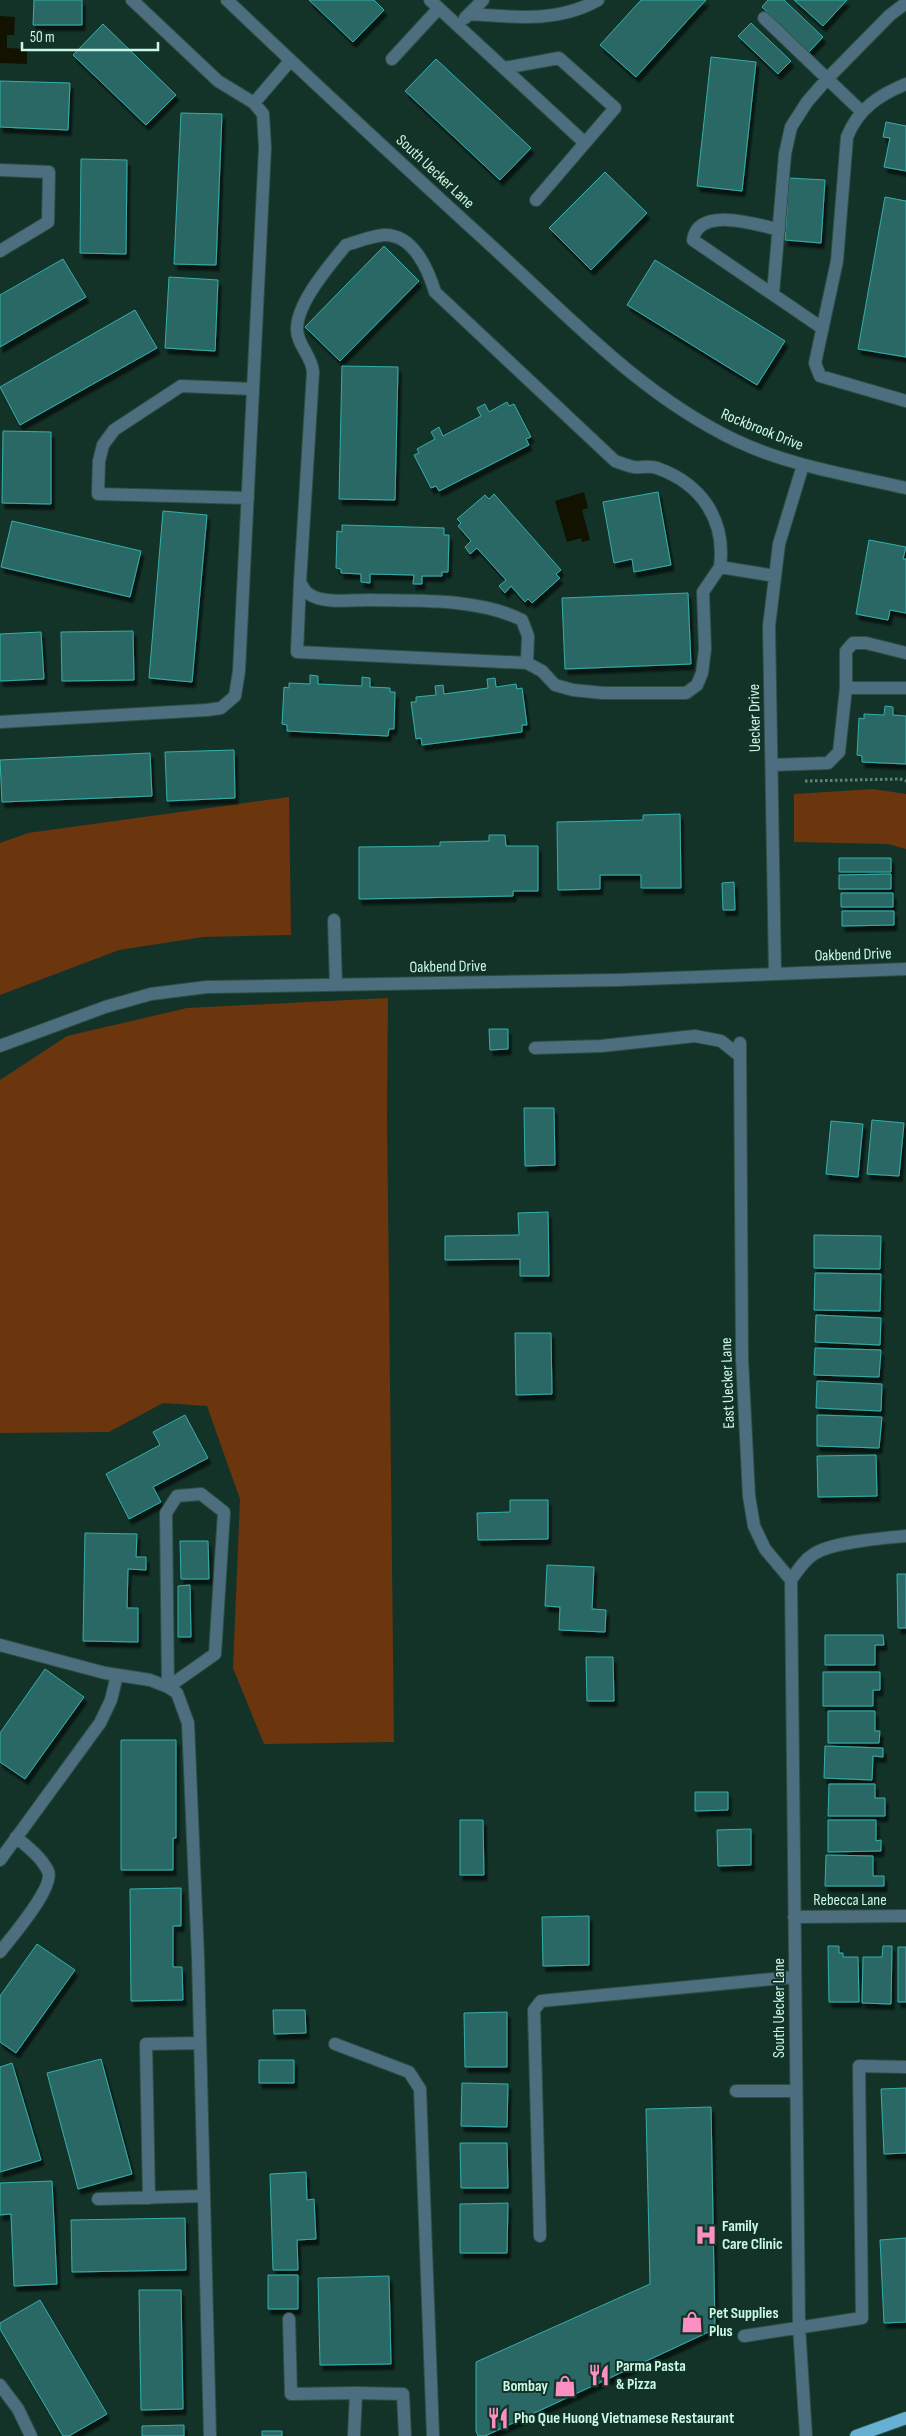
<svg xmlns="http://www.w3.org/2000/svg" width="906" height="2436" viewBox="0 0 906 2436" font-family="'Sofia Sans Condensed',sans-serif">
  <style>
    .green { fill: #6b350e }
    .water { fill: #121200 }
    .building { fill: #2b6865; stroke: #34afaa; filter: url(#shadow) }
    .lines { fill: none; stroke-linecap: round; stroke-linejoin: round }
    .minor-casing { stroke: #2d4f44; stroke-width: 14 }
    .major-casing { stroke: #2d4f44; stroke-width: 14 }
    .path { stroke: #5e8477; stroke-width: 3; stroke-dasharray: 2.5 2.5; stroke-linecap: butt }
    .minor { stroke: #4c6e7f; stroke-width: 12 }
    .major { stroke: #67afd3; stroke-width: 12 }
    .labels { text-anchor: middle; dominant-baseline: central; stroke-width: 4; stroke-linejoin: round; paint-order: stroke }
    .street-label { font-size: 16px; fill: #caf8e7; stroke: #133329 }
    .poi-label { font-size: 16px; font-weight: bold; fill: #caf8e7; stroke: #133329; text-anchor: start }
  </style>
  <defs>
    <filter id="shadow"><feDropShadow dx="3" dy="5.5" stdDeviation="1" flood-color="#0009"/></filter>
  </defs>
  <rect width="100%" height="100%" fill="#133329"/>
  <path class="green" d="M873,789L906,794V849L888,844L794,842V794Z
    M289,797L291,935L203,937L119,950L0,995V843L28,833Z
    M388,998L387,1115L394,1742L264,1744L233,1668L240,1499L207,1406L163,1403L109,1432L0,1433V1080L67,1036L187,1008Z"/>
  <path class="water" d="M0,16L15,17L14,35H7V48L27,49V64L0,63Z
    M584,492L588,508L582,510L590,540L582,542L581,538L567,542L555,501Z"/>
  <path class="building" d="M34,0H82V25H33Z
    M309,0H374L384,10L353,42Z
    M641,0H706L636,77L600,45Z
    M768,0H784L823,37L809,52L762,7Z
    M794,0H847L823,26Z
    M751,23L791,61L778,74L738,36Z
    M103,24L176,95L146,125L73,55Z
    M711,57L756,62L742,191L697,186Z
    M436,59L531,148L500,180L405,91Z
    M0,81L70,83L68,130L0,127Z
    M181,113L222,114L216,265L174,264Z
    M886,122L906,126V171L884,167L890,138L883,137Z
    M81,159L127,160L126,254L80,253Z
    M605,172L647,213L591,270L549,228Z
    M789,178L825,180L821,243L785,240Z
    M885,197L906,201V357L858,349Z
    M384,246L419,281L340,361L305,327Z
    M63,259L86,297L0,347V295Z
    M655,260L785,341L757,385L627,305Z
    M169,277L218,280L215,351L165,348Z
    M135,310L157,348L20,425L0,387Z
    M342,366L398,367L395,500L339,499Z
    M507,402L509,406L514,404L531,437L526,439L529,445L439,491L436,486L431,488L414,455L419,453L417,449L435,439L431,432L439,427L443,436L481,416L477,408L485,404L489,412Z
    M3,431L51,432V504L2,503Z
    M658,492L671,565L634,572L632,559L614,563L603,502Z
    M494,494L561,570L556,574L560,578L532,603L528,599L525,602L511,586L505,593L499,586L506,580L477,548L470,554L465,547L471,541L458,526L461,523L457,519L485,495L489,499Z
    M163,511L207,515L192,682L149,678Z
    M12,521L141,551L130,597L1,567Z
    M342,525L444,528V535H449L448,572H442V576H422V584H413L414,575L370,574V583L361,582V574L341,573V569L336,568L337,531L342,532Z
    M869,540L906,547L903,559H906V613L890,610L888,620L856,614Z
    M688,593L691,664L565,669L562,598Z
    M133,631L134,680L62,681L61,632Z
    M41,632L44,679L0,681V634Z
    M310,675L318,676V684L362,686V677L370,678V687L390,688V692H395L394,729H389L388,736L287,731V725L282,724L284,687L289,688V683L310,684Z
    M495,678L496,687L516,684L517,689L522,688L527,725H522V732L422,745L421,738L416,739L411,702H416V697L436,695L435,686L443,685L444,694L488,688L487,679Z
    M885,706L893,707V715L906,716V764L862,762V756L857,755L859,718L864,719V714L884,715Z
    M234,750L235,798L167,801L165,752Z
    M150,753L152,796L2,802L0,760Z
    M680,814L681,888H641V875H600V889L558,890L557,822L643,820V815Z
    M489,835H505L506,846H538V891H513V896L359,899V847L440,846V842L489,841Z
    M839,858H891V872H839Z
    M891,874V889H839V875Z
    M734,882L735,910H723L722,883Z
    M841,893H893V907H841Z
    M842,911H894V925L842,926Z
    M489,1029H508V1049L490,1050Z
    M524,1108H554L555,1165L525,1166Z
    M872,1120L904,1123L899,1176L867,1174Z
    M831,1121L863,1124L858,1177L826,1174Z
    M548,1212L549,1276H520V1259L445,1260V1236L519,1235L518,1213Z
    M814,1235L881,1236L880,1269L814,1268Z
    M815,1273L881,1274L880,1311L814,1310Z
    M816,1315L881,1318L880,1345L815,1342Z
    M515,1333H551L552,1394L516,1395Z
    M815,1348L881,1350L879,1377L814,1375Z
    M817,1381L882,1384L881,1411L816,1408Z
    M185,1415L208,1458L153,1487L161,1502L129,1519L106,1474L160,1445L153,1432Z
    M817,1415L882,1417L879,1448L817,1446Z
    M876,1455L877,1496L818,1497L817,1456Z
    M510,1500H548V1539L478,1540L477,1513L510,1512Z
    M85,1533L137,1534L136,1557H146V1570L128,1569L127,1608H138V1642L83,1641Z
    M180,1541H208L209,1579H181Z
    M547,1565L594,1567L592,1609L606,1610L605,1632L559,1630L560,1607L545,1606Z
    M897,1574H906V1628H898Z
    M190,1585L191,1637H178V1586Z
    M825,1635H883L884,1645H875V1665H825Z
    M586,1657H613L614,1701H587Z
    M45,1669L84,1697L25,1779L0,1762V1733Z
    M823,1672H880V1690H873V1706H823Z
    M828,1711H875V1731H880L879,1743H828Z
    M121,1740H176V1838H173V1870H121Z
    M825,1746L883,1748V1757L873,1756L872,1780L824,1778Z
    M829,1784H875V1798H885V1816H828Z
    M695,1792H728V1810L695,1811Z
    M460,1820H483L484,1875H460Z
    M828,1820H876V1841L881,1840V1851L828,1852Z
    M751,1829V1865L718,1866L717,1830Z
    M826,1855L873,1856V1876H884V1886H825Z
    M181,1888V1926H173V1967H182L183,2000L131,2001L130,1889Z
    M589,1916V1965L543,1966L542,1917Z
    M37,1944L75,1970L16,2053L0,2042V1996Z
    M828,1946H839V1953H843V1957H858L859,2002H829Z
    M883,1946H892L891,2004L862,2003L863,1957H882Z
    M898,1947H906V2002H898Z
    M273,2010H305L306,2033L274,2034Z
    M507,2012V2067H465L464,2013Z
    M101,2059L132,2174L78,2189L47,2073Z
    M259,2060H294V2083H259Z
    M12,2063L41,2160L0,2172V2067Z
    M462,2083L508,2084L507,2127L461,2126Z
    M906,2088V2153L884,2154L881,2089Z
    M711,2107L715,2329L485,2436H478L476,2431V2362L650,2284L646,2109Z
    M460,2143H507L508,2188H461Z
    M306,2172L307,2200L314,2199L316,2239L297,2240L298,2270H273L270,2174Z
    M52,2181L57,2284L14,2286L11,2214L0,2215V2183Z
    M508,2203L507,2253H460V2204Z
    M185,2218L186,2270L72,2272L71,2220Z
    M906,2238V2322L884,2323L880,2240Z
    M268,2275H298V2309H268Z
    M389,2276L391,2364L320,2365L318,2278Z
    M139,2290H181L183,2409L141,2410Z
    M40,2300L107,2414L69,2436H63L0,2329V2323Z
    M184,2425V2436H142V2426Z
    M262,2431H282V2436H262Z"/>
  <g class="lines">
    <g class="minor-casing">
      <path id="minor" d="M227,0C316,85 406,168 497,251C572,320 644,397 737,441C790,466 849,475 906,488
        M430,0L585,143L536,200
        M469,14C512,17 558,23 598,0
        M465,18L483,0
        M764,18L862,112
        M392,59L439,8
        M504,68L559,58L615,108L585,143
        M906,84C879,95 858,109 847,137L837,261L815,363L820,376L906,401
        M254,103L290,61
        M0,170L49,172L48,222L0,251
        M779,230C757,224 698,206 693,240L822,328
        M773,294L785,154L791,127L807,102L827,79L890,15L906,3
        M248,498L98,494L99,461L103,445L114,430L181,386L253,389
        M300,582L297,652L527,663L542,671L555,685L573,690L603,693H686L697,685L702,673L705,649L703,592L720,567
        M527,663L528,636L522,620C478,598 418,601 370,600C354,600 322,604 309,594C305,592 302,585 300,582L313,372C312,356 297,345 297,329C297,302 330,265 346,245C357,242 371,236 384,235C413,234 428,269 435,292L615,461C621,463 628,466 634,467C641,468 650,465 657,468C702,484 726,520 720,567L775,576
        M846,688H906
        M0,722L207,710L221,708L235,696L239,671L265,148L263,114L254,103L218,81L132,0
        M772,765L828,763L839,752L846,688V651L853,643H866L906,653
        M334,920L336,985
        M775,974L769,626L779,544L803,465
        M740,1043L742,1359L749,1496L754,1526L765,1549L791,1580
        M0,1046L105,1007L151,994L207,987L617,980L906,969
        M535,1048L601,1046L695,1036L721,1041L740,1056
        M201,1494L224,1512L215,1654L168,1687L166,1513L177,1496Z
        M791,1580L799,2326L806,2436
        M791,1580C798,1570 804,1560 814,1554C832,1542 884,1538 906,1536
        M0,1645L105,1673L150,1680L168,1687L177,1693L188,1723L198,1958L210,2436
        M0,1860L100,1723L111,1700L117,1675
        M794,1917L906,1916
        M0,1952C11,1938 55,1887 48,1871C41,1857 28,1847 16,1837
        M335,2044L409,2072L420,2089L433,2436
        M736,2091H795
        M149,2198L146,2044L200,2043
        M98,2199L203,2196
        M540,2236L534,2010L541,2001L794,1977
        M289,2319L291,2394L356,2393L354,2436
        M744,2336L862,2318L859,2066L906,2067
        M0,2385L18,2409L31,2436
        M356,2393L403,2394L405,2436"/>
    </g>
    <g class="major-casing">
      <path id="major" d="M856,2436L906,2418"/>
    </g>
    <path class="path" d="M805,781L900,779L906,781"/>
    <use href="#minor" class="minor"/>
    <use href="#major" class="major"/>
  </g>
  <defs>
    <g id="hospital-bare" transform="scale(1.725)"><path d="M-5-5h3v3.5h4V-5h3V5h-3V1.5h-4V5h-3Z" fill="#fc8fc2" stroke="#133329" stroke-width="2.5" paint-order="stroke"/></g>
    <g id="shop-bare" transform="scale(1.725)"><path d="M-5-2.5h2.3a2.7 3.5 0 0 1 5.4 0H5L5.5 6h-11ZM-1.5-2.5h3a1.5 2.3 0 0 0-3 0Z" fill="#fc8fc2" stroke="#133329" stroke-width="2.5" paint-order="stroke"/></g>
    <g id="restaurant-bare" transform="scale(1.725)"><path d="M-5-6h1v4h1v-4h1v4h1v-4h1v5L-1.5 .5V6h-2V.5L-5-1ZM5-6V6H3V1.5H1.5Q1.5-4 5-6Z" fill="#fc8fc2" stroke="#133329" stroke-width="2.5" paint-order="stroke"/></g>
  </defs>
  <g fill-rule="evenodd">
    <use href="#hospital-bare" x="706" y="2235"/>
    <use href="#shop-bare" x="692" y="2322"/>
    <use href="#restaurant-bare" x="599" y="2375"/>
    <use href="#shop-bare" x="565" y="2386"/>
    <use href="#restaurant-bare" x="498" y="2418"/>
  </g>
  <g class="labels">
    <g class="street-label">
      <text transform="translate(435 172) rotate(43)">South Uecker Lane</text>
      <text transform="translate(762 430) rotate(22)">Rockbrook Drive</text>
      <text transform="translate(755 718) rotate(-91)">Uecker Drive</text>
      <text transform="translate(853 955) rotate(-2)">Oakbend Drive</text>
      <text transform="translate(448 967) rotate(-1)">Oakbend Drive</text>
      <text transform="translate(728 1383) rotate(-92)">East Uecker Lane</text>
      <text x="850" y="1900">Rebecca Lane</text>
      <text transform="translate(779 2008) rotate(-90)">South Uecker Lane</text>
    </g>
    <g class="poi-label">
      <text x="722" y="2226">Family<tspan x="722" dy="18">Care Clinic</tspan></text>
      <text x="709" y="2313">Pet Supplies<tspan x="709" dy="18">Plus</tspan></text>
      <text x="616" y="2366">Parma Pasta<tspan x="616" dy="18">&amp; Pizza</tspan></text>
      <text x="548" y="2386" text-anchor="end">Bombay</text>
      <text x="514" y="2418">Pho Que Huong Vietnamese Restaurant</text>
    </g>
  </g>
  <path d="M22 42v8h136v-8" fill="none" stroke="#caf8e7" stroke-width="2.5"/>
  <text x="30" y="42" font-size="15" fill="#caf8e7" stroke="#133329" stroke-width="4" paint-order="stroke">50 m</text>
</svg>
